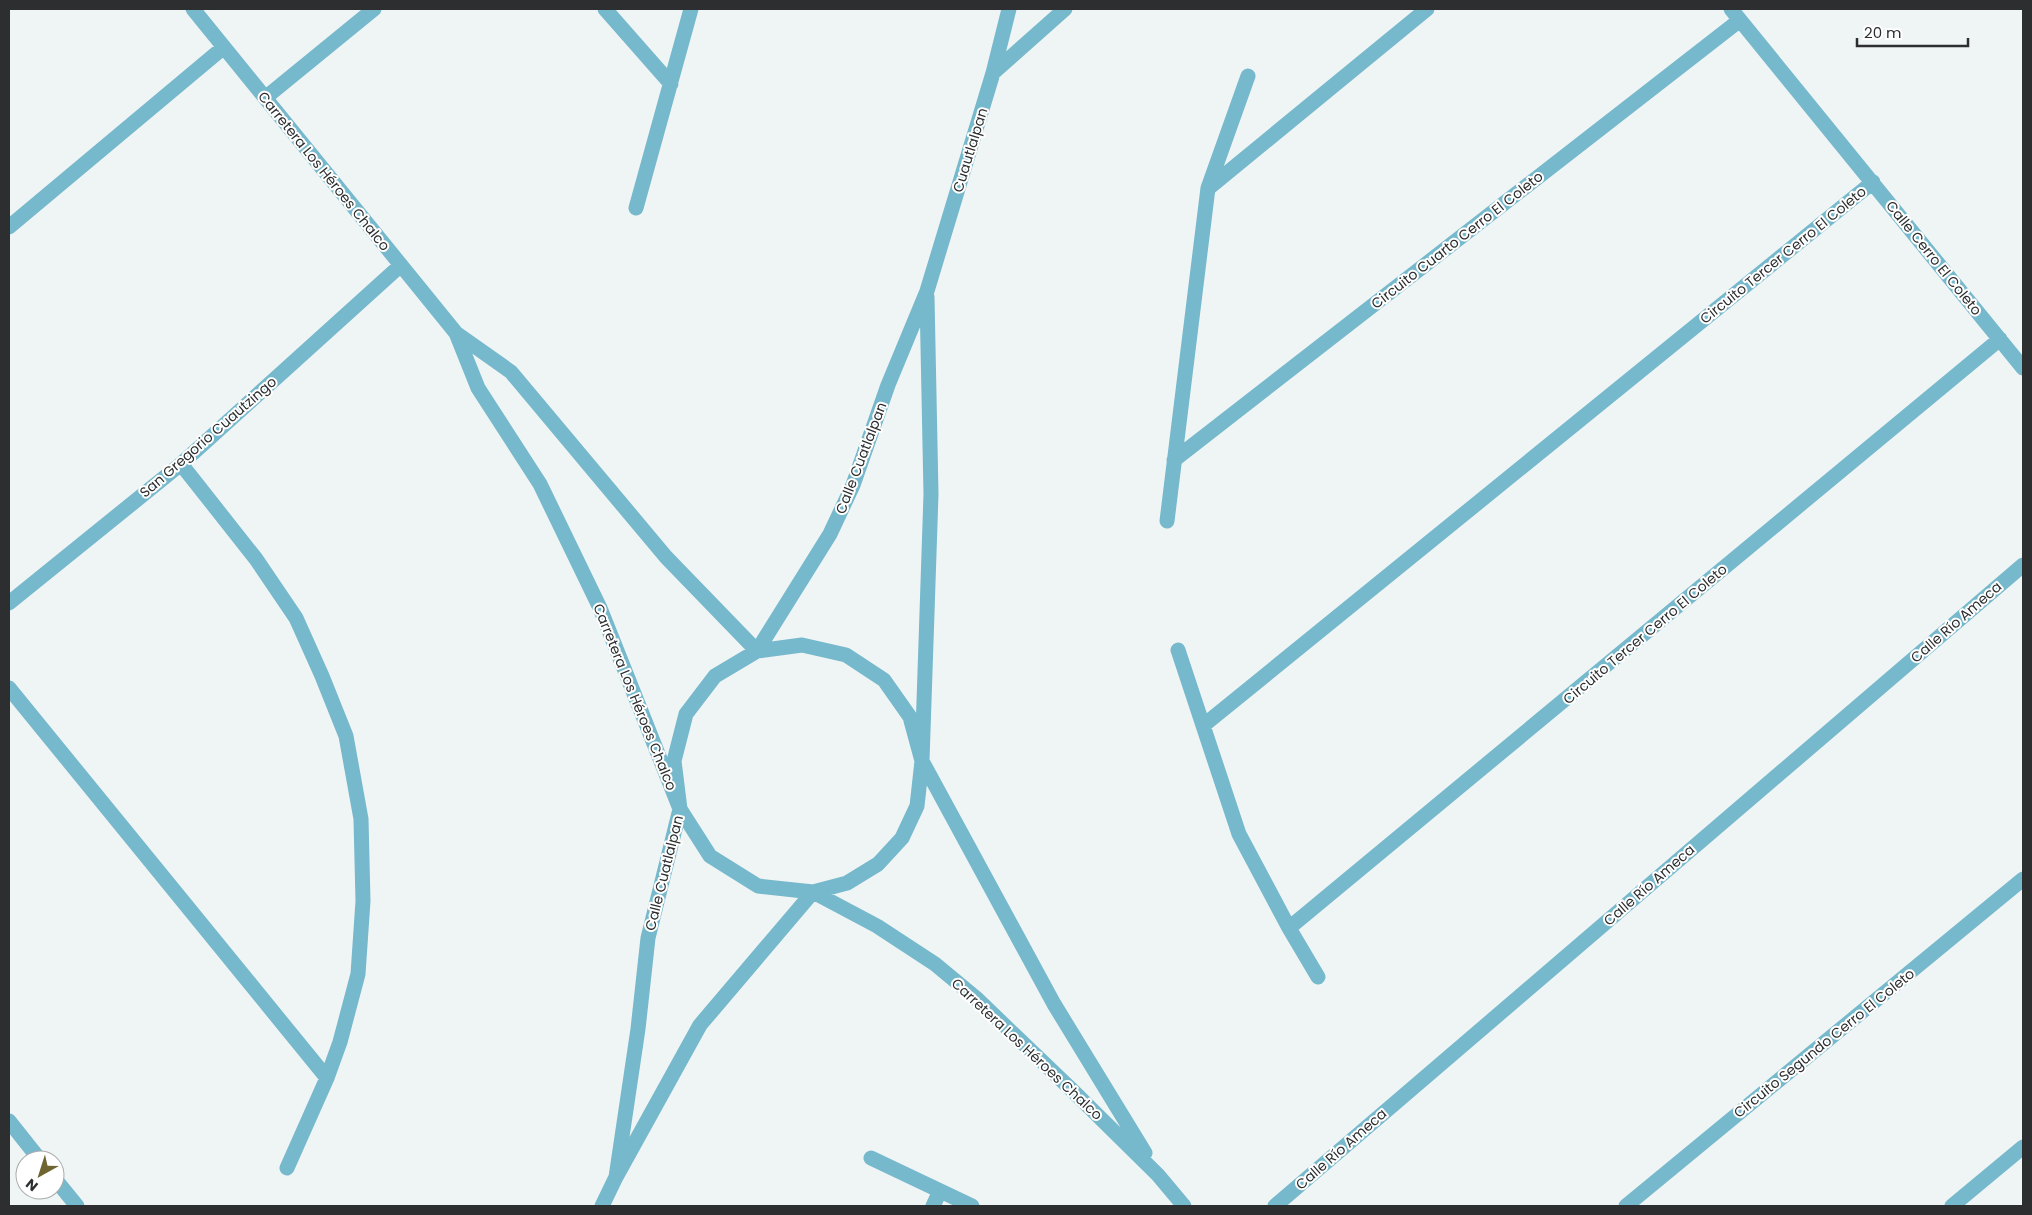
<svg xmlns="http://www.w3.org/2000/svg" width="2032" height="1215" viewBox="0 0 2032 1215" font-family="Poppins,sans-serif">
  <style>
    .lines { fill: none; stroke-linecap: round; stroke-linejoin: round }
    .minor { stroke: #76b8cc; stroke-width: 15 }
    .labels { text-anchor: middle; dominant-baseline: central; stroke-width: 4; stroke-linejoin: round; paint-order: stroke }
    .street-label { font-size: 14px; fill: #2c2e2f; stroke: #fff }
  </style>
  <rect width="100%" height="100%" fill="#eff5f5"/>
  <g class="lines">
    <path class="minor" d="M193,9L456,333L511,372L666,557L757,651
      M605,9L671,84
      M1731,9L2023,368
      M993,73L1065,9
      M265,98L374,9
      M1210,187L1427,9
      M636,208L691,9
      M9,227L224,47
      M927,297L931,494L922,761L1054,1004L1145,1153
      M456,333L478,388L540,484L600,608L680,809L710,856L758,886L813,892L877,926L935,964L976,998L1074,1092L1158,1175L1184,1206
      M1174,460L1740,20
      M181,464L256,559L296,618L322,676L346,736L361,819L363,901L358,974L340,1042L327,1078L287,1168
      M1167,521L1208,188L1248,76
      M9,603L181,464L401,265
      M1178,650L1239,834L1289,928L1318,977
      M9,688L327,1078
      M1204,725L1873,182
      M1289,928L2000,339
      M9,1121L40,1160
      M871,1158L972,1206
      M616,1177L638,1029L648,938L680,809L674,761L686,714L715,676L757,651L830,534L853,485L888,385L927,291L993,73L1009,9
      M55,1179L77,1206
      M602,1206L616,1177L700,1025L813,892L847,883L878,864L902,838L917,806L922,761L910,717L884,680L846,655L802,645L757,651
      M933,1206L940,1191
      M1275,1206L2023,565
      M1626,1206L2023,879
      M1952,1206L2023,1147"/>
  </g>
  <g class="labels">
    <g class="street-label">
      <text transform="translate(970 150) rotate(-73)">Cuautlalpan</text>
      <text transform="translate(324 171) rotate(51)">Carretera Los Héroes Chalco</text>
      <text transform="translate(1457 240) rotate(-38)">Circuito Cuarto Cerro El Coleto</text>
      <text transform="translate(1783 255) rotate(-39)">Circuito Tercer Cerro El Coleto</text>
      <text transform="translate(1934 258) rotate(51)">Calle Cerro El Coleto</text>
      <text transform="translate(208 437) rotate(-41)">San Gregorio Cuautzingo</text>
      <text transform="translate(861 458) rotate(-69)">Calle Cuatlalpan</text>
      <text transform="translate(1956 622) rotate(-41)">Calle Río Ameca</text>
      <text transform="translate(1645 634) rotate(-40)">Circuito Tercer Cerro El Coleto</text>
      <text transform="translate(635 697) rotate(68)">Carretera Los Héroes Chalco</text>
      <text transform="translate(664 873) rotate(-76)">Calle Cuatlalpan</text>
      <text transform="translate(1649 885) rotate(-41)">Calle Río Ameca</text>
      <text transform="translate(1824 1043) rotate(-39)">Circuito Segundo Cerro El Coleto</text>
      <text transform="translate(1027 1049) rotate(43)">Carretera Los Héroes Chalco</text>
      <text transform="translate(1341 1149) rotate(-41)">Calle Río Ameca</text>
    </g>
  </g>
  <rect width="2032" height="1215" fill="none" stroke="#2c2e2f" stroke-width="20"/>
  <g transform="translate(40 1175) rotate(219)"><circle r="24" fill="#ffffff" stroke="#ababac"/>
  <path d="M0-4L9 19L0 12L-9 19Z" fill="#6e6531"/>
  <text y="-8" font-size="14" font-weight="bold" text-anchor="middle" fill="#2c2e2f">N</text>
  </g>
  <path d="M1857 38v8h111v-8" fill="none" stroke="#2c2e2f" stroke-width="2.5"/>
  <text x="1864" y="38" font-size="15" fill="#2c2e2f" stroke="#ffffff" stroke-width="4" paint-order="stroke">20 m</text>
</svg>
